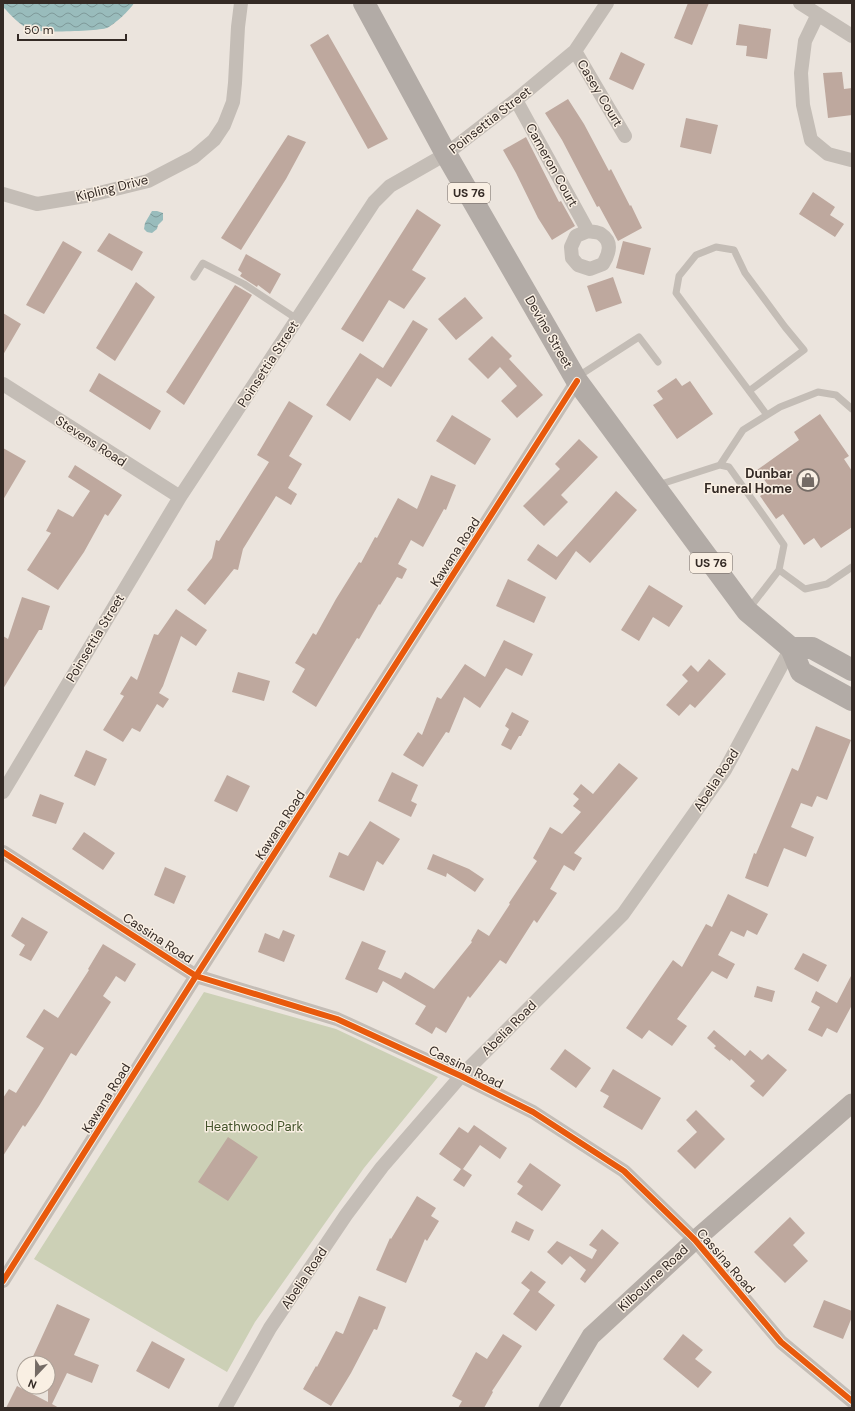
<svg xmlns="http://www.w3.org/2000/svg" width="855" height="1411" viewBox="0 0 855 1411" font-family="'DM Sans',sans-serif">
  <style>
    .green { fill: #ccd0b6 }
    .water { fill: url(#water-waves) }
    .building { fill: #bea89e }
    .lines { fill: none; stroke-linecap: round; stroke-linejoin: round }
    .lane { stroke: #c4bdb6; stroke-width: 7 }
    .street { stroke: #c4bdb6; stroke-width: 14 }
    .secondary { stroke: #b5ada7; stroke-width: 19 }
    .primary { stroke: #b2aba6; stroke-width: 22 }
    .cycleway-casing { stroke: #f9efe3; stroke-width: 8 }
    .cycleway { stroke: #e8590c; stroke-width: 6 }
    .labels { text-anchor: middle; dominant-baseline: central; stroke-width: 3; stroke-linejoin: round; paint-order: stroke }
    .shield { fill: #f9efe3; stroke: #6f655e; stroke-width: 1 }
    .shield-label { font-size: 12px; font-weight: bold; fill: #342a25 }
    .street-label { font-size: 13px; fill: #342a25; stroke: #f9efe3 }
    .poi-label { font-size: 13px; font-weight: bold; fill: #342a25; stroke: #f9efe3; text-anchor: end }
    .park-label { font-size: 13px; fill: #425229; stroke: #f9efe3 }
  </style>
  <defs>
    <pattern id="water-waves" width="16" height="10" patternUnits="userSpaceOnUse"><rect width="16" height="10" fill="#99bcbc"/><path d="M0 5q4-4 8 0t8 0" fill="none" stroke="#7e9999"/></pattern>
  </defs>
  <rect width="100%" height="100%" fill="#ebe4dd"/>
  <path class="green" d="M204,992L336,1029L438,1077L364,1168L255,1322L227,1372L34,1259Z"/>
  <path class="water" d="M3,3H134C130,10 115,24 107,28C99,31 40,33 31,30C20,26 11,15 3,7Z
    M152,211H157L163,213V220L158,225L157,229L152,233L147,232L144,229L145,223Z"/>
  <path class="building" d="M688,3H709L692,45L674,38Z
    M739,24L771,29L767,59L746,56L747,46L736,45Z
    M328,34L388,139L368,149L310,45Z
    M621,52L645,64L633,90L609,79Z
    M842,72L844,89L852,88V115L828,118L823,73Z
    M568,99L584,124L609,171L611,169L630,206L631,205L642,228L618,241L599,206L597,207L562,140L545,113Z
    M686,118L718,125L711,154L680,147Z
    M288,135L306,142L286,179L241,250L221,238Z
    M526,137L559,202L561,201L575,226L552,240L538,218L516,173L503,150Z
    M813,192L835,207L830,215L844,224L835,237L799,214Z
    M417,209L441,225L412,270L426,278L404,309L389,300L363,342L341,329Z
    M109,233L143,252L132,271L97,251Z
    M63,241L82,252L44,314L26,305Z
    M623,241L651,248L644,275L616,268Z
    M246,254L281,274L270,294L258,285L257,287L240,276L242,273L238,270Z
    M613,277L622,303L596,312L587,286Z
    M136,282L155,297L115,361L96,348Z
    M235,285L252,295L184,405L166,392Z
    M465,297L483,318L456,340L438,319Z
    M3,313L21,324L3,355Z
    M413,320L428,329L391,387L377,378L350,421L326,405L360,353L383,368Z
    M492,336L512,356L509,359L543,395L517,418L501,401L517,386L500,367L488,379L468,359Z
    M99,373L161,411L150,430L89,391Z
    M676,378L682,386L690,381L713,414L677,439L653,405L663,399L657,391Z
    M289,401L313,416L289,456L302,464L288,488L297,494L291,505L276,496L243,549L238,570L234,569L205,605L187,590L212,558L216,540L219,541L269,462L257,455Z
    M820,414L849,456L844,459L852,471V527L821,548L814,538L804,545L783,514L776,519L760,496L771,489L757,470L799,440L794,432Z
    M452,415L491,439L475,465L436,441Z
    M579,439L598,457L561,495L568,502L544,526L523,506L560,469L555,464Z
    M3,448L26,461L3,500Z
    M75,465L122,495L108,516L105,514L84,552L58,590L27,570L51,533L46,531L58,509L73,517L90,491L68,477Z
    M431,475L456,485L446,510L444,509L423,547L411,540L398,564L407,569L402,579L397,577L380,605L379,604L359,639L357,638L316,707L292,692L305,669L295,663L313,633L316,635L336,599L359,562L361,563L375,537L377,538L398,498L417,509Z
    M616,491L637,510L590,563L576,551L556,580L527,560L538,544L557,557Z
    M508,579L546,597L534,623L496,606Z
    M649,585L683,606L669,627L653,617L639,641L621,630Z
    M22,597L50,606L42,630H39L3,689V636L8,639Z
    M176,609L207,630L196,646L181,636L163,686L159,693L169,699L163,708L157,704L140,732L132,728L123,742L103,730L124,696L120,694L131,676L137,680L154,634L158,635Z
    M504,640L533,654L522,676L506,668L480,708L464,697L449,733L446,732L423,767L403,755L418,732L422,735L437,697L441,699L465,664L485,677Z
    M709,659L726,674L695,708L690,704L679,716L666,705L688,681L682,675L691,665L698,672Z
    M238,672L270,681L264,701L232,692Z
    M512,712L529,721L521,736H519L511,750L501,745L509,729L505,726Z
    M816,726L851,740L827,800L817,796L812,807L801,803L791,827L814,837L806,857L784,848L768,887L745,878L754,853L756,854L792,768L798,771Z
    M86,750L107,759L95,786L74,776Z
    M619,763L638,778L574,853L582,858L574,871L564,865L550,889L557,893L537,923L534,920L506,964L500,960L470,998L468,996L446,1033L436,1027L432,1034L415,1024L426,1006L383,981L377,993L345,979L362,941L386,951L378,969L401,979L405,972L434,989L472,942L471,941L478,929L489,936L510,904L509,903L537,861L533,858L550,827L562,834L581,812L573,806L579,799L573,794L581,784L593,794Z
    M392,772L418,785L411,801L417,804L411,817L378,801Z
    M227,775L250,786L237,812L214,801Z
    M40,794L64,803L56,824L32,816Z
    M370,821L400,839L383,865L377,861L364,891L329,877L339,852L348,856Z
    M84,832L115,853L103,870L72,849Z
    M433,854L469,869L484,879L475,892L447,873L446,877L427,869Z
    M165,867L186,876L174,904L154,895Z
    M728,894L768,914L757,935L747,930L744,937L731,931L718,955L735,964L727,979L712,971L677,1019L687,1026L672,1046L649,1030L642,1039L626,1028L673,960L682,967L706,924L712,927Z
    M22,917L48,932L31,961L19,955L25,945L11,936Z
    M283,930L295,935L284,962L258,952L265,933L279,939Z
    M103,944L136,964L125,982L116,976L103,996L111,1002L76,1056L71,1053L39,1106L25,1127L23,1125L3,1156V1098L9,1089L16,1093L44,1048L26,1037L44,1009L58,1018L89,970L88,969Z
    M803,953L827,965L818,982L794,969Z
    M852,974V1005L837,1033L827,1028L822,1037L808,1030L820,1007L811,1002L816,991L837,1003Z
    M757,986L775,991L772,1002L754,997Z
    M714,1030L745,1056L750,1050L762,1060L768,1054L787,1070L763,1097L750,1086L755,1081L731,1059L730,1061L714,1048L716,1046L707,1038Z
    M565,1049L591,1068L576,1088L550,1069Z
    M613,1069L661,1098L642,1130L603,1107L609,1096L600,1091Z
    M696,1110L725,1139L695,1169L677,1151L697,1132L686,1120Z
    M474,1125L507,1148L500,1159L480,1145L463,1169L472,1175L464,1187L453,1180L461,1169L439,1154L459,1127L468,1133Z
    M228,1137L258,1157L228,1201L198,1182Z
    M530,1163L561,1185L542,1211L517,1194L523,1186L517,1182Z
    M417,1196L436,1208L431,1216L439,1221L427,1241L425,1239L406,1283L376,1270L390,1238L391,1239Z
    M790,1217L805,1233L793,1245L808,1261L785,1283L754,1252Z
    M516,1221L534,1230L529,1241L511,1232Z
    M602,1229L619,1243L585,1283L580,1279L586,1270L570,1256L562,1265L547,1252L557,1241L592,1259L597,1250L589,1245Z
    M531,1271L546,1282L538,1292L555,1305L536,1331L513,1314L530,1290L521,1283Z
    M359,1296L386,1307L377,1330L374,1329L351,1373L331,1406L303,1389L316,1366L317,1367L336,1331L343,1334Z
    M824,1300L852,1311V1317L843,1339L813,1327Z
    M57,1304L90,1319L74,1355L99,1365L92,1383L67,1373L52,1404L59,1408H6L17,1386L48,1402V1363H30Z
    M503,1334L522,1346L492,1391L493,1392L484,1408H458L462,1401L452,1396L476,1352L487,1359Z
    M683,1334L703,1350L695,1359L712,1372L698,1388L663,1359Z
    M152,1341L185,1359L169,1389L136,1371Z"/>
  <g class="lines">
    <path class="lane" d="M194,277L203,263L244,284L297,319
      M577,377L639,337L658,362
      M749,391L804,350L785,327L745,273L734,250L716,247L696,255L679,276L676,293L767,415
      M720,465L743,430L780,407L818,392L836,395L852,409
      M658,485L720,465L729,467L766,519L784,545L779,570L748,610
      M779,570L805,589L827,584L852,567"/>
    <path class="street" d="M800,3L852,36
      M818,14L805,41L801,73L803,105L811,140L828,154L851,160
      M575,51L625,136
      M516,100L588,231C592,232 598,232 601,234C613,242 609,254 603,264L590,269L578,265L572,258L571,247L576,236L588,231
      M3,194L37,204L91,195L148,181L194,157L214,140L224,125L233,102L235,83L238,27L241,3
      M3,384L180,497
      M3,792L180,497L374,202L390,186L446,154L516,100L575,51L607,3
      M3,852L196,976L337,1019L461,1076L533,1112L624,1171L695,1240L781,1342L852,1401
      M3,1281L196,976L577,381
      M225,1408L270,1328L346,1215L382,1167L461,1076L623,914L725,770L791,648"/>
    <path class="secondary" d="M548,1408L591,1336L695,1240L852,1103"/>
    <path class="primary" d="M364,3L446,154L577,381L747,611L791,648L801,672L852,700
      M791,648H812L852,670"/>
    <g class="cycleway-casing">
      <path id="cycleway" d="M3,852L196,976L337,1019L461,1076L533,1112L624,1171L695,1240L781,1342L852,1401
        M3,1281L196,976L577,381"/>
    </g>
    <use href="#cycleway" class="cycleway"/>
  </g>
  <defs>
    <g id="shop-ring" transform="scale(1.15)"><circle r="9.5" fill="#f9efe3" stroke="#746b65" stroke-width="1.5"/><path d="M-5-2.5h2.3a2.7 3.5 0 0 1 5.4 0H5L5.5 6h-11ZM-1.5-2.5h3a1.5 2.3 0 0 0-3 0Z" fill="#746b65"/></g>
  </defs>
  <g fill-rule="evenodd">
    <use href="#shop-ring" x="808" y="480"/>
  </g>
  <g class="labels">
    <g class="shield">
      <rect x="448" y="183" width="42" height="20" rx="3"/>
      <rect x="690" y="553" width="42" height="20" rx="3"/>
    </g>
    <g class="shield-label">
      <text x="469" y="193">US 76</text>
      <text x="711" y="563">US 76</text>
    </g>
    <g class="street-label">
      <text transform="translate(600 93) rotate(59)">Casey Court</text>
      <text transform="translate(490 120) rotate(-38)">Poinsettia Street</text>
      <text transform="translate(552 165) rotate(61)">Cameron Court</text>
      <text transform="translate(112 188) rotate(-14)">Kipling Drive</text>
      <text transform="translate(549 332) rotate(60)">Devine Street</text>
      <text transform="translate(268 364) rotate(-57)">Poinsettia Street</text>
      <text transform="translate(91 441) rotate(33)">Stevens Road</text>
      <text transform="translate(455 552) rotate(-57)">Kawana Road</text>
      <text transform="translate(95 638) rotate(-59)">Poinsettia Street</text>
      <text transform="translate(716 780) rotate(-57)">Abelia Road</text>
      <text transform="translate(280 825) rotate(-57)">Kawana Road</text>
      <text transform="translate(158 938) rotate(33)">Cassina Road</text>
      <text transform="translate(509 1028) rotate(-45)">Abelia Road</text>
      <text transform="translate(466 1067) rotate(26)">Cassina Road</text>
      <text transform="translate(106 1098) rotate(-58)">Kawana Road</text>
      <text transform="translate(726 1261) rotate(49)">Cassina Road</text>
      <text transform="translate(304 1278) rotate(-56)">Abelia Road</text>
      <text transform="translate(653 1278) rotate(-43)">Kilbourne Road</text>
    </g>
    <g class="poi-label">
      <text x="792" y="473">Dunbar<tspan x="792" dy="15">Funeral Home</tspan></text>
    </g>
    <g class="park-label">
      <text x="254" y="1126">Heathwood Park</text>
    </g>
  </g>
  <rect width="855" height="1411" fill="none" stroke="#342a25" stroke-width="8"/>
  <g transform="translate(36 1375) rotate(202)"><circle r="19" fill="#f9efe3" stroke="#aaa097"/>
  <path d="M0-3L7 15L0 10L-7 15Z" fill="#746b65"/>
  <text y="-6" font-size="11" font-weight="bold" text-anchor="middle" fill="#342a25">N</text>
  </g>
  <path d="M18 34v6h108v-6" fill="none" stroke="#342a25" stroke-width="2"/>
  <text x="24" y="34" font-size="12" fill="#342a25" stroke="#f9efe3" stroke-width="3" paint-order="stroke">50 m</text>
</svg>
